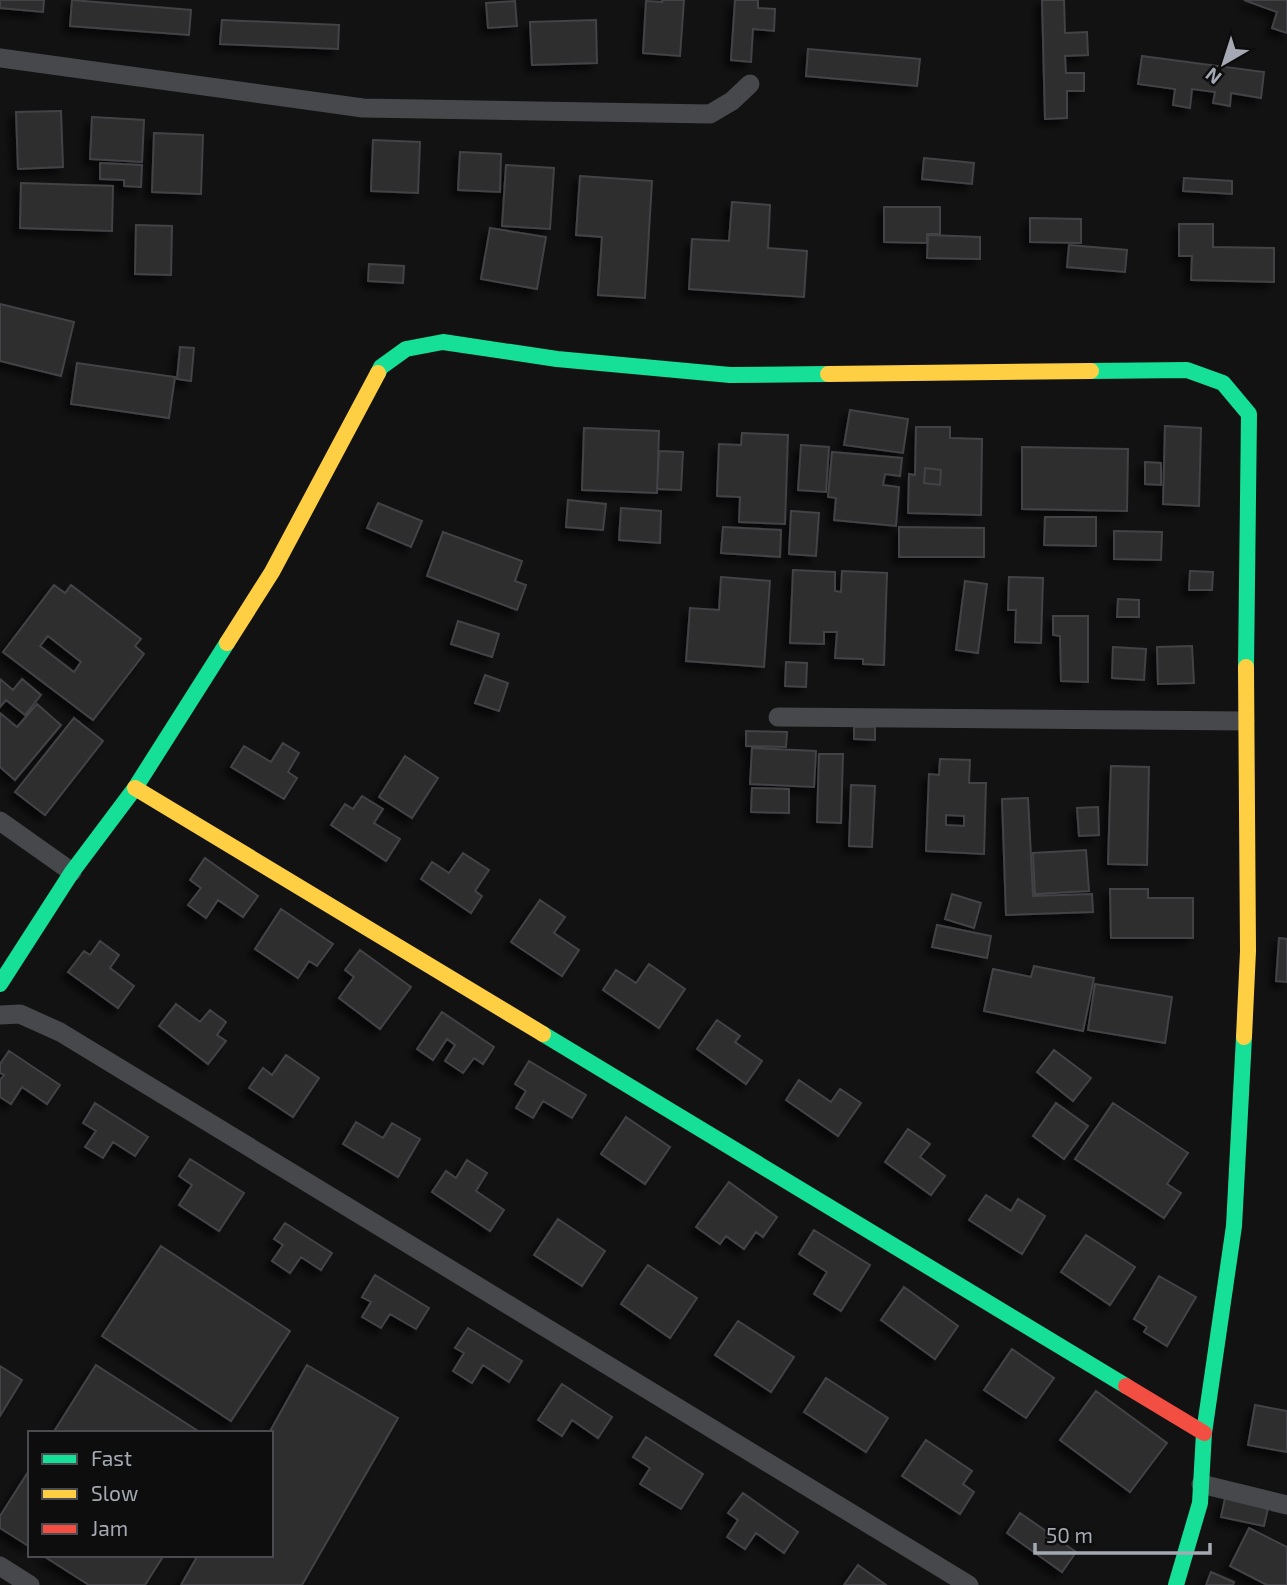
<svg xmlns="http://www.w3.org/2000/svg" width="1287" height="1585" viewBox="0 0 1287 1585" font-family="'Exo 2',sans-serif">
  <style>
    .building { fill: #2d2d2e; stroke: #424346; stroke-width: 2; fill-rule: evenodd; filter: url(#shadow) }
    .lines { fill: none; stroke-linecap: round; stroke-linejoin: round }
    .street { stroke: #47484b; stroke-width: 19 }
    .fast { stroke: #16e098; stroke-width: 16 }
    .slow { stroke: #ffcf43; stroke-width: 16 }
    .jam { stroke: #f24e42; stroke-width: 16 }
  </style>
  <defs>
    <filter id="shadow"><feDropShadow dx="-6" dy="6" stdDeviation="3.5" flood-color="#0009"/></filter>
  </defs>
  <rect width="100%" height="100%" fill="#121213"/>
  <path class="building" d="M0,0H44L43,12L0,8Z
    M72,0L191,10L189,35L70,26Z
    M662,0H684L680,56L643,53L646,1L662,2Z
    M735,0H758V8L775,9L774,31L753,29L751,62L731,60Z
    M1042,0H1064L1065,33L1087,32L1088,55L1065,56L1066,73H1084V91H1067V118L1045,119Z
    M1244,0H1287V33L1272,28L1277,12Z
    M515,1L517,26L488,28L486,3Z
    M222,20L339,25L338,49L220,44Z
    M596,20L597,63L532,65L530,22Z
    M808,49L920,59L917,86L806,76Z
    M1142,56L1264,72L1261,98L1231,93L1230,106L1213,103L1215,92L1192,89L1190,108L1173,105L1175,89L1138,84Z
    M61,111L63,167L18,169L16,112Z
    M92,117L144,120L142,162L90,159Z
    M154,133L203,135L201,194L152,192Z
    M373,140L420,142L418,193L371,191Z
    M460,152L501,154L500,192L458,190Z
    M924,158L974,163L972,184L922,179Z
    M100,163L142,165L141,187L124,186V180L100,179Z
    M506,165L554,168L550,229L502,226Z
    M580,176L652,181L645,298L598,295L602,237L576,235Z
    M1184,178L1232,181V194L1183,191Z
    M21,183L113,186L112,231L20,228Z
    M732,202L770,205L768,248L807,251L804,297L689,289L692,239L729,241Z
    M884,207H940V234H927V243L884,242Z
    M1030,218L1081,219V243L1030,242Z
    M1179,224H1213V247L1274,248V282L1191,280L1192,256H1179Z
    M136,225L172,226L171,275L135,274Z
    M490,228L546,237L537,289L481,279Z
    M928,235L980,237V259L927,258Z
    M1069,245L1127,250L1125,272L1067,267Z
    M369,264L404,266L403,283L368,281Z
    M0,304L74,322L61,376L0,361Z
    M180,347L194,348L191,381L177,379Z
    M77,363L175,377L169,418L71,404Z
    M850,410L908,419L903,453L844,445Z
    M1165,426L1201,428L1199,506L1163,504Z
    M916,427H950V438L982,439L981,515L908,513L909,474L915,475ZM925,468L941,470L940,485L924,483Z
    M584,428L659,431L657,493L582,490Z
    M742,433L788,435L785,524L739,522L740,497L717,496L719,444L741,445Z
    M801,445L829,447L826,492L798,490Z
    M1022,447L1128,449L1127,511L1022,509Z
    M659,451L683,452L681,490L657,489Z
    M832,452L902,458L900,476L885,474L883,485L899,487L896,526L834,520L836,498L828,497Z
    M1145,462L1161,463V485L1145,484Z
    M925,468L941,470L940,485L924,483Z
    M568,500L606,504L603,530L566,527Z
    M378,503L422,521L411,547L367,528Z
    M621,508L661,511L660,543L619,540Z
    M791,511L819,513L816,556L789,554Z
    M1045,517H1096V546L1044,545Z
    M723,527L781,530L780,557L721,553Z
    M899,527L984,528V557H899Z
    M1114,531L1162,532L1161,560L1114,559Z
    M443,532L522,561L515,581L526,585L517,610L427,576Z
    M793,570L835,572V591L841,592L842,571L887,573L884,665L863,664V659L835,658L837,632H824V644L790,643Z
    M1190,571L1213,572L1212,590H1189Z
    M721,577L770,581L764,667L686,661L690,608L719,610Z
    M1009,577L1043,578L1041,643L1015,642L1016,610H1008Z
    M965,581L987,584L978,653L956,650Z
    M54,585L65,593L71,585L141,639L135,646L144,654L93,720L3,652ZM48,636L81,662L74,672L40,646Z
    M1118,599L1139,600V617H1117Z
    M1053,616H1088V682L1061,681L1060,636L1053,635Z
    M458,621L499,634L492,657L451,644Z
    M1192,646L1194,683L1158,684L1157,647Z
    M1113,647L1146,649L1144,680L1112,678Z
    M786,662L807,663L806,687L785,686Z
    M485,675L508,683L499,711L475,703Z
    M0,679L13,690L22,679L41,695L25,715L6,700L0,707Z
    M37,704L61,725L15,780L0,767V713L17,727Z
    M74,718L103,741L45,815L15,792Z
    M854,727H875V740L854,739Z
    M746,731L787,732L786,747L746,746Z
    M283,743L299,753L288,772L297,778L284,799L231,767L244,746L271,762Z
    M752,748L816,751L814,787L750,784Z
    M819,754H843L841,823L817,822Z
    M405,756L438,778L412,818L379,797Z
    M940,759L970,760L969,783H986L984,854L926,851L929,774L939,775ZM946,815L964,816V826L946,825Z
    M1111,766L1149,767L1147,865L1108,864Z
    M851,785L875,786L872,847L849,846Z
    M752,788L789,789V813L751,812Z
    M362,796L383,809L374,823L400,839L386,861L331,825L345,804L353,809Z
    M1028,798L1033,896L1092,894L1093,912L1006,915L1002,799Z
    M1098,807L1099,835L1079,836L1077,808Z
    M1086,850L1089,891L1035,894L1033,853Z
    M463,853L489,870L475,891L482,896L471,913L421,879L432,862L449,873Z
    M205,858L258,896L243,917L218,900L206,918L188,905L201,888L190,880Z
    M1110,889H1148V898H1193V938H1111Z
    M952,894L981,903L974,928L945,919Z
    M540,900L565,917L554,933L579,950L562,976L511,942Z
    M281,909L333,944L317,966L309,961L298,978L255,949Z
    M937,925L991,936L987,958L932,947Z
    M1279,938L1287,939V982L1276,981Z
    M100,941L119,955L110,968L134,986L118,1008L68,972L84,951L90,955Z
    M360,950L411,987L380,1029L339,998L354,977L345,970Z
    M649,964L685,989L659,1028L603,990L616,970L636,983Z
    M1034,966L1094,978L1083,1031L984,1011L993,969L1031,977Z
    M1095,984L1172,997L1165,1043L1088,1030Z
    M176,1004L200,1022L210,1010L226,1022L217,1035L226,1041L208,1064L159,1026Z
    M442,1012L494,1047L483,1064L474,1058L463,1073L445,1061L455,1045L447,1039L433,1060L417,1049Z
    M717,1020L740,1036L735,1042L762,1061L746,1084L697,1049Z
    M1054,1050L1091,1078L1073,1101L1037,1072Z
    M9,1051L60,1085L47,1104L22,1087L11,1104L0,1097V1080L4,1075L0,1073V1064Z
    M286,1055L319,1078L293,1117L249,1088L263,1068L272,1075Z
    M529,1061L586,1095L572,1118L543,1101L533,1118L516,1108L526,1091L515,1084Z
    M799,1080L831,1102L840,1089L861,1103L838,1136L786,1100Z
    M95,1103L148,1137L135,1156L113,1142L103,1158L85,1147L96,1131L83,1123Z
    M1056,1103L1088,1126L1064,1159L1033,1136Z
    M1113,1103L1188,1153L1167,1184L1181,1193L1164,1218L1075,1159Z
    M626,1117L670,1147L645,1184L601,1154Z
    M356,1122L383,1138L392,1123L420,1139L398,1177L343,1144Z
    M908,1129L930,1144L920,1157L945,1176L931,1195L885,1162Z
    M190,1159L244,1193L219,1231L179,1205L192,1185L179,1176Z
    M467,1160L487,1173L476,1191L504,1210L490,1231L432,1192L446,1171L456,1178Z
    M729,1182L777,1217L763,1237L756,1232L744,1249L726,1236L720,1244L696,1227Z
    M986,1195L1011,1211L1018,1199L1045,1216L1022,1254L969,1220Z
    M558,1219L605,1251L582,1286L534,1255Z
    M285,1223L332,1253L321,1270L301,1257L290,1273L272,1261L283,1245L274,1239Z
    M814,1230L870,1265L841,1311L814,1294L827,1272L799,1254Z
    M1086,1235L1135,1267L1110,1305L1061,1272Z
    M161,1246L290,1331L231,1421L102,1336Z
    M648,1265L697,1298L670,1338L621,1304Z
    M375,1275L429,1308L416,1329L390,1314L381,1328L362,1317L371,1302L362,1297Z
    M1159,1276L1196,1297L1167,1346L1144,1332L1147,1327L1134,1319Z
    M904,1287L958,1326L935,1359L881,1320Z
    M738,1321L794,1357L771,1392L715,1355Z
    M468,1328L522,1361L509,1382L483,1365L472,1383L453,1371L464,1353L455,1348Z
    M1012,1349L1054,1378L1026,1418L984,1390Z
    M96,1365L201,1433H53Z
    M307,1365L398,1418L302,1585H181L198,1555H271V1433H269Z
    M0,1366L22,1380L0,1416Z
    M826,1378L888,1418L866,1452L804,1412Z
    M562,1384L612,1417L598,1438L572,1420L562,1436L538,1420Z
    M1096,1391L1167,1443L1130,1492L1060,1440Z
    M1255,1405L1287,1411V1452L1248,1445Z
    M646,1437L703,1474L681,1509L640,1484L650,1468L633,1457Z
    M926,1440L972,1471L963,1484L974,1492L960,1514L902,1476Z
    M30,1469V1547L0,1528V1516Z
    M743,1493L798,1532L784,1553L756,1533L745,1549L727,1537L738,1520L728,1513Z
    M1225,1498L1268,1508L1264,1526L1221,1517Z
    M1020,1513L1076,1552L1062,1572L1007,1533Z
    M1249,1528L1287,1547V1585H1267L1230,1566Z
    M42,1555H164L145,1585H89Z
    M858,1565L886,1585H844Z
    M1211,1572L1234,1582L1233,1585H1206Z"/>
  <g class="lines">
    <path class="street" d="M0,58L363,108L710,114L732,101L750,84
      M778,717L1245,721
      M0,821L72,872
      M0,1015L20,1014L60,1032L969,1585
      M1201,1484L1287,1505
      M0,1566L30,1585"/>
    <path class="fast" d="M1091,371L1187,370L1223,383L1249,414L1246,667
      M378,373L381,367L406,349L443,342L557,359L730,375L828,374
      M0,984L72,872L135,788L227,643
      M543,1034L1126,1386
      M1176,1585L1200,1503L1204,1433L1234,1226L1244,1037"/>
    <path class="slow" d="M828,374L1091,371
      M227,643L272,572L378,373
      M135,788L543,1034
      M1244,1037L1248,951L1246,667"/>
    <path class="jam" d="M1126,1386L1204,1433"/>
  </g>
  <rect x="28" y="1431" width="245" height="126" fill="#0d0d0e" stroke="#494b50" stroke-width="2"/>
  <rect x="42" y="1454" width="35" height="10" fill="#16e098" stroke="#494b50" stroke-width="2"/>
  <text x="91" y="1466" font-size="21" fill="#a4a9b3">Fast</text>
  <rect x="42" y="1489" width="35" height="10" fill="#ffcf43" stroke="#494b50" stroke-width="2"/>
  <text x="91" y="1501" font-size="21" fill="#a4a9b3">Slow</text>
  <rect x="42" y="1524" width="35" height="10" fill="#f24e42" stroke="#494b50" stroke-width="2"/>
  <text x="91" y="1536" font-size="21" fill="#a4a9b3">Jam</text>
  <g transform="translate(1224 63) rotate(219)" stroke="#0d0d0e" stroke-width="5" paint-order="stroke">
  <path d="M0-5L12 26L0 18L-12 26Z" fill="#a4a9b3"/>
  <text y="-10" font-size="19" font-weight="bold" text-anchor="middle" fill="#a4a9b3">N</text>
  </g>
  <path d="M1035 1543v10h175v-10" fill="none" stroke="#a4a9b3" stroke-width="3.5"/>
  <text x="1046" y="1543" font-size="21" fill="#a4a9b3" stroke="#0d0d0e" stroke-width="5" paint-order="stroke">50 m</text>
</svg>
